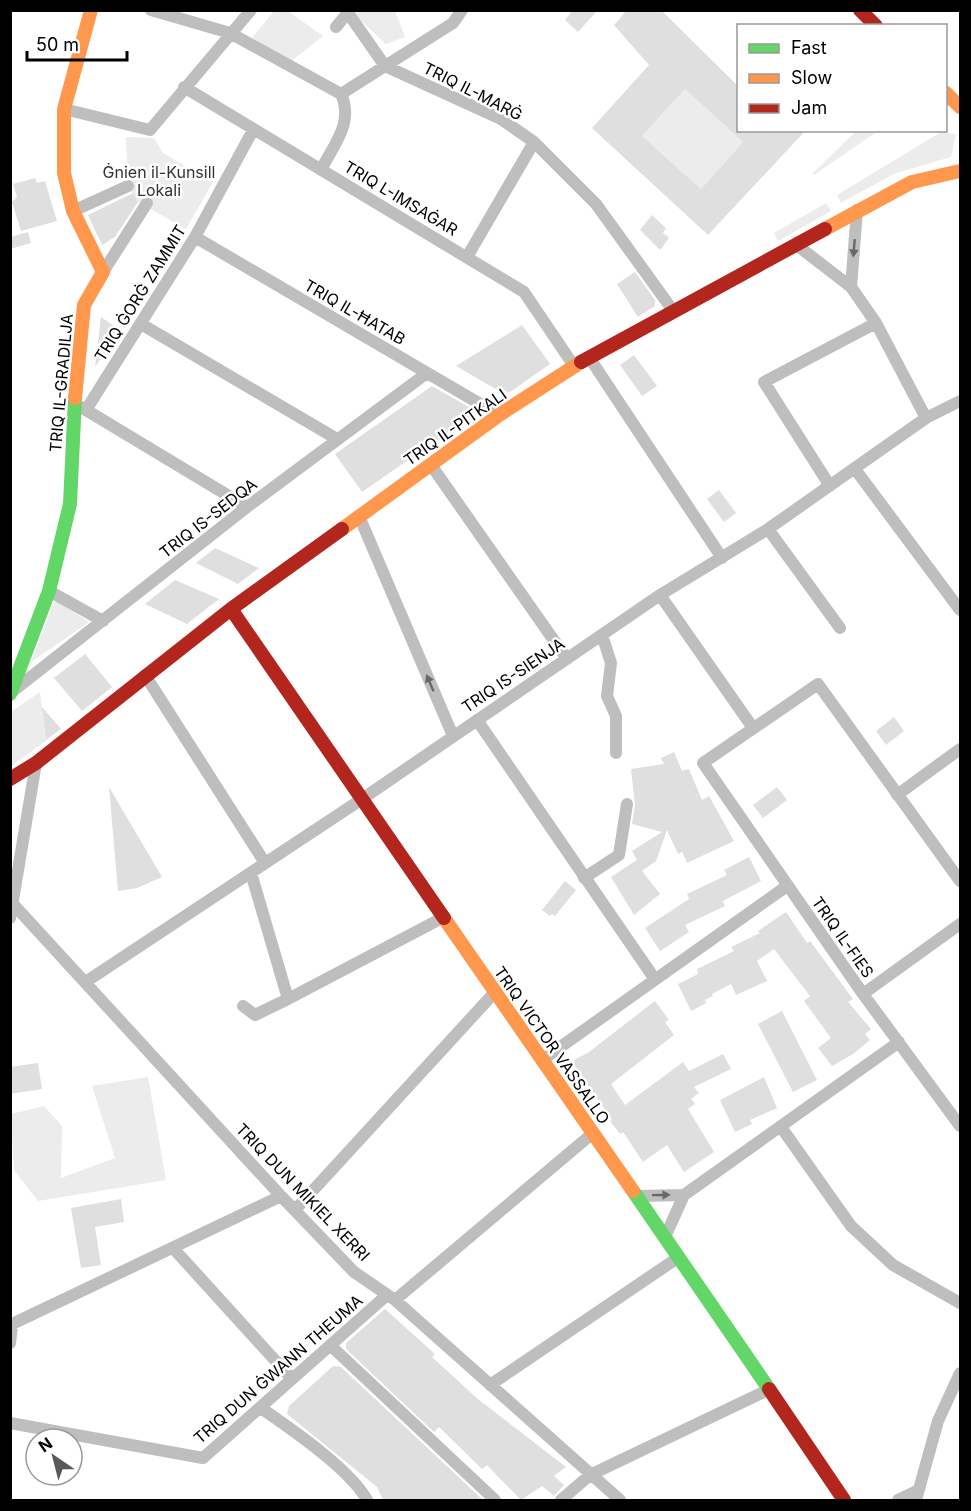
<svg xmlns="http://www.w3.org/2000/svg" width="971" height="1511" viewBox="0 0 971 1511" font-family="Inter,sans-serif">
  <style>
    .green { fill: #ececec }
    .building { fill: #dfdfdf; fill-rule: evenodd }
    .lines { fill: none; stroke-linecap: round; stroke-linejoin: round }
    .street { stroke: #bebebe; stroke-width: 12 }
    .fast { stroke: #63d668; stroke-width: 14 }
    .slow { stroke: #ff974d; stroke-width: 14 }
    .jam { stroke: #b3261e; stroke-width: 14 }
    .oneway { fill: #686868 }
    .labels { text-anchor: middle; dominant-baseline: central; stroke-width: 5; stroke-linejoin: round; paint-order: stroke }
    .street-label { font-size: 16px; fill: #000; stroke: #fff }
    .park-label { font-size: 16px; fill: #333; stroke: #fff }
  </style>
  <rect width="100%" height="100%" fill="#fff"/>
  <path class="green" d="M275,10L288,11L323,36L290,62L252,38Z
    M359,11H395L405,37L386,44L355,15Z
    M685,89L743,142L701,189L642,136Z
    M857,130L878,131L814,175L813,173Z
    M941,132L956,134L951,157L896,173L841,203L837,195Z
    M126,137L154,138L163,153L213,182L186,229L138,202L128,186Z
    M826,203L831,211L778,241L774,233Z
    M55,600L89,622L31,662Z
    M40,692L46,741L11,766V712Z
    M148,1077L166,1180L38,1201L14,1170L11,1114L44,1106L62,1126L61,1178L115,1158L92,1086Z"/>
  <path class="building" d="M573,10H598L578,32L565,20Z
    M627,10H661L738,86V130H806L708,235L592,128L649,65L614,25ZM685,89L743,142L701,189L642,136Z
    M35,178L37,183L45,181L57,221L21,231L12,202L17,197L13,184Z
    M133,193L138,202L115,237L102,245L88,215Z
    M652,215L666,228L663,233L669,238L660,250L640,230Z
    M28,232L31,243L10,249V237Z
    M635,272L655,300V306L638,317L617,284Z
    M101,317L120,330L95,367Z
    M522,325L550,364L510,392L499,391L456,366Z
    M634,355L657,386L642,396L620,365Z
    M432,386L474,410V414L362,492L335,454Z
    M719,490L736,513L724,522L707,499Z
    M215,548L259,568L238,584L196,563Z
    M175,580L219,599L187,624L145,604Z
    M85,654L112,687L82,711L54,678Z
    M42,707L61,729L46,740Z
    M894,717L904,731L886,745L876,731Z
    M674,752L682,771L689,769L702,800L709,796L734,841L687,863L682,852L678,854L667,830L656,861L642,871L660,894L634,915L611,877L637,860L632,851L662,832L632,824L635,805L631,769L664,764L661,758Z
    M109,787L162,877L137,888L118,891Z
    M777,787L787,800L763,818L753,805Z
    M749,857L761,881L723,901L725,906L685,925L689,932L660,951L645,928L689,899L687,894L727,875L724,870Z
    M565,881L576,890L555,916L552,914L550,916L542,910Z
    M786,912L807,943L810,941L853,999L848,1002L871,1029L865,1034L870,1040L853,1054L832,1066L818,1048L831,1038L804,1001L810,996L774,949L757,961L767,981L736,995L731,984L712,994L713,996L705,1000L706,1003L691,1011L678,984L698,974L697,969L734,951L731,947L760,933L758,931Z
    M655,1001L669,1020L665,1022L674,1035L611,1084L625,1105L683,1062L689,1071L723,1054L731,1069L694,1087L699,1093L691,1099L695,1104L688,1109L714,1152L684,1172L667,1145L643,1162L623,1132L620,1134L610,1121L612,1120L575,1066L574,1060L589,1052Z
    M782,1011L817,1080L793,1092L758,1024Z
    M38,1063L42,1089L10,1094V1067Z
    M764,1077L777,1108L750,1120L752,1124L735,1132L720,1100Z
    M121,1199L124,1222L95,1227L101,1265L81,1268L71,1208Z
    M385,1309L435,1354L432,1357L479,1400L566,1467L554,1476L564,1485L554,1496L542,1486L521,1500L487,1465L482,1469L439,1427L434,1432L346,1349V1343Z
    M333,1366L341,1367L483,1500H383L377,1487L287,1414L289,1406Z"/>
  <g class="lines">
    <path class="street" d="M151,10L230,33L341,94
      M348,13L385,66L501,119L534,142L596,204L674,312
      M336,27L350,10
      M184,87L524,292L574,366
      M64,109L150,130L251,10
      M321,170C334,144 354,123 341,94L453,23L462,10
      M73,211L128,186
      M195,237L499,415
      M798,246L851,287L876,323L926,418
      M467,257L534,142
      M103,272L147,203
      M851,287L857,210
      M141,324L337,439
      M589,357L722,558
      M81,407L247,507
      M86,410L195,237L253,130
      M431,465L567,659
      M855,469L960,610
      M830,486L764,382L876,323
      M359,516L453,736
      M768,529L840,628
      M49,591L103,621
      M660,595L753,728
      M602,635L611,663L607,696L616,716V753
      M145,675L265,863
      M13,691L247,507L427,373
      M477,720L654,978
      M897,795L960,749
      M251,873L288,999L444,917
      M584,878L619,855L627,804
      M960,881L818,684L703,763L863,994L960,1126
      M14,905L281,1196L354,1272L395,1300L620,1500
      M10,918L36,763
      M87,981L362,799L660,595L768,529L926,418L960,401
      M863,994L960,924
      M243,1006L255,1015L288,999
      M542,1060L787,886
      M781,1127L851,1226L893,1265L960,1303
      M637,1196L684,1195
      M295,1210L495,992
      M665,1237L684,1195L899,1042
      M173,1248L292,1379
      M395,1300L593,1133
      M10,1325L281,1196
      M10,1343L12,1326
      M330,1345L495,1500
      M490,1385L679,1257
      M261,1408C291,1429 350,1469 367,1500
      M10,1423L203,1458L387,1295
      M561,1500L590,1475L768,1390
      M898,1500L917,1491
      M916,1500L938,1421L960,1373"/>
    <path class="fast" d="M10,694L49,591L70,504L75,398
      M633,1191L769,1389"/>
    <path class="slow" d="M946,93L960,107
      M825,229L912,182L960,171
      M75,398L84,305L103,272L73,211L64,173V109L91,10
      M342,529L499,415L581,362
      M444,918L633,1191"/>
    <path class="jam" d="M860,10L876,26
      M581,362L825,229
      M231,609L444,918
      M10,779L36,763L231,609L342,529
      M769,1389L844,1500"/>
  </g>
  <defs><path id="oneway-solid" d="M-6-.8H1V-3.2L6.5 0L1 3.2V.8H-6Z" transform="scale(1.5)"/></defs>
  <g class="oneway">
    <use href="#oneway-solid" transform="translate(854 248) rotate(95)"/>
    <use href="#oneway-solid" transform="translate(430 683) rotate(-113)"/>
    <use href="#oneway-solid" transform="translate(661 1195) rotate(-1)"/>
  </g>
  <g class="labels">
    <g class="street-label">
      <text transform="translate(473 91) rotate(27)">TRIQ IL-MARĠ</text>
      <text transform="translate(401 198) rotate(31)">TRIQ L-IMSAĠAR</text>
      <text transform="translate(140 293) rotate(-58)">TRIQ ĠORĠ ZAMMIT</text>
      <text transform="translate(355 312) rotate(30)">TRIQ IL-ĦATAB</text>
      <text transform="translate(61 383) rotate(-85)">TRIQ IL-GRADILJA</text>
      <text transform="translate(455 427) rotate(-35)">TRIQ IL-PITKALI</text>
      <text transform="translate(208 518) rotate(-38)">TRIQ IS-SEDQA</text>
      <text transform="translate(513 675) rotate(-34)">TRIQ IS-SIENJA</text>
      <text transform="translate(843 937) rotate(55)">TRIQ IL-FIES</text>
      <text transform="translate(552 1045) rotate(55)">TRIQ VICTOR VASSALLO</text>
      <text transform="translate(303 1192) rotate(46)">TRIQ DUN MIKIEL XERRI</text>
      <text transform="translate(278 1369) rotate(-41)">TRIQ DUN ĠWANN THEUMA</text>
    </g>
    <g class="park-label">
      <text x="159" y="172">Ġnien il-Kunsill<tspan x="159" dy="18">Lokali</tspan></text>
    </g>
  </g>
  <rect width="971" height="1511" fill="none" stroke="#000000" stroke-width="24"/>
  <rect x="737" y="24" width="210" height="108" fill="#ffffff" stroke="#999999" stroke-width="1.5"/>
  <rect x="749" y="44" width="30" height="9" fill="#63d668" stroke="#999999" stroke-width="1.5"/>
  <text x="791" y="54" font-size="18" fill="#000000">Fast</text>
  <rect x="749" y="74" width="30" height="9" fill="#ff974d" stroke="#999999" stroke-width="1.5"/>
  <text x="791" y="84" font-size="18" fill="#000000">Slow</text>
  <rect x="749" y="104" width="30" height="9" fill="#b3261e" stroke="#999999" stroke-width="1.5"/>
  <text x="791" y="114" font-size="18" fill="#000000">Jam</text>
  <g transform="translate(54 1457) rotate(325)"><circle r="28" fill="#ffffff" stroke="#999999" stroke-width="1.5"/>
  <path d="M0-4.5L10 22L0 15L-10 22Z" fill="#595959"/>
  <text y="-9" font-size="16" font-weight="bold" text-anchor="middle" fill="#000000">N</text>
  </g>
  <path d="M27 51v9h100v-9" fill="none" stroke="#000000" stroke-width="3"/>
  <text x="36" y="51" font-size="18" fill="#000000" stroke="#ffffff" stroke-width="4.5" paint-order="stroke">50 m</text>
</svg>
